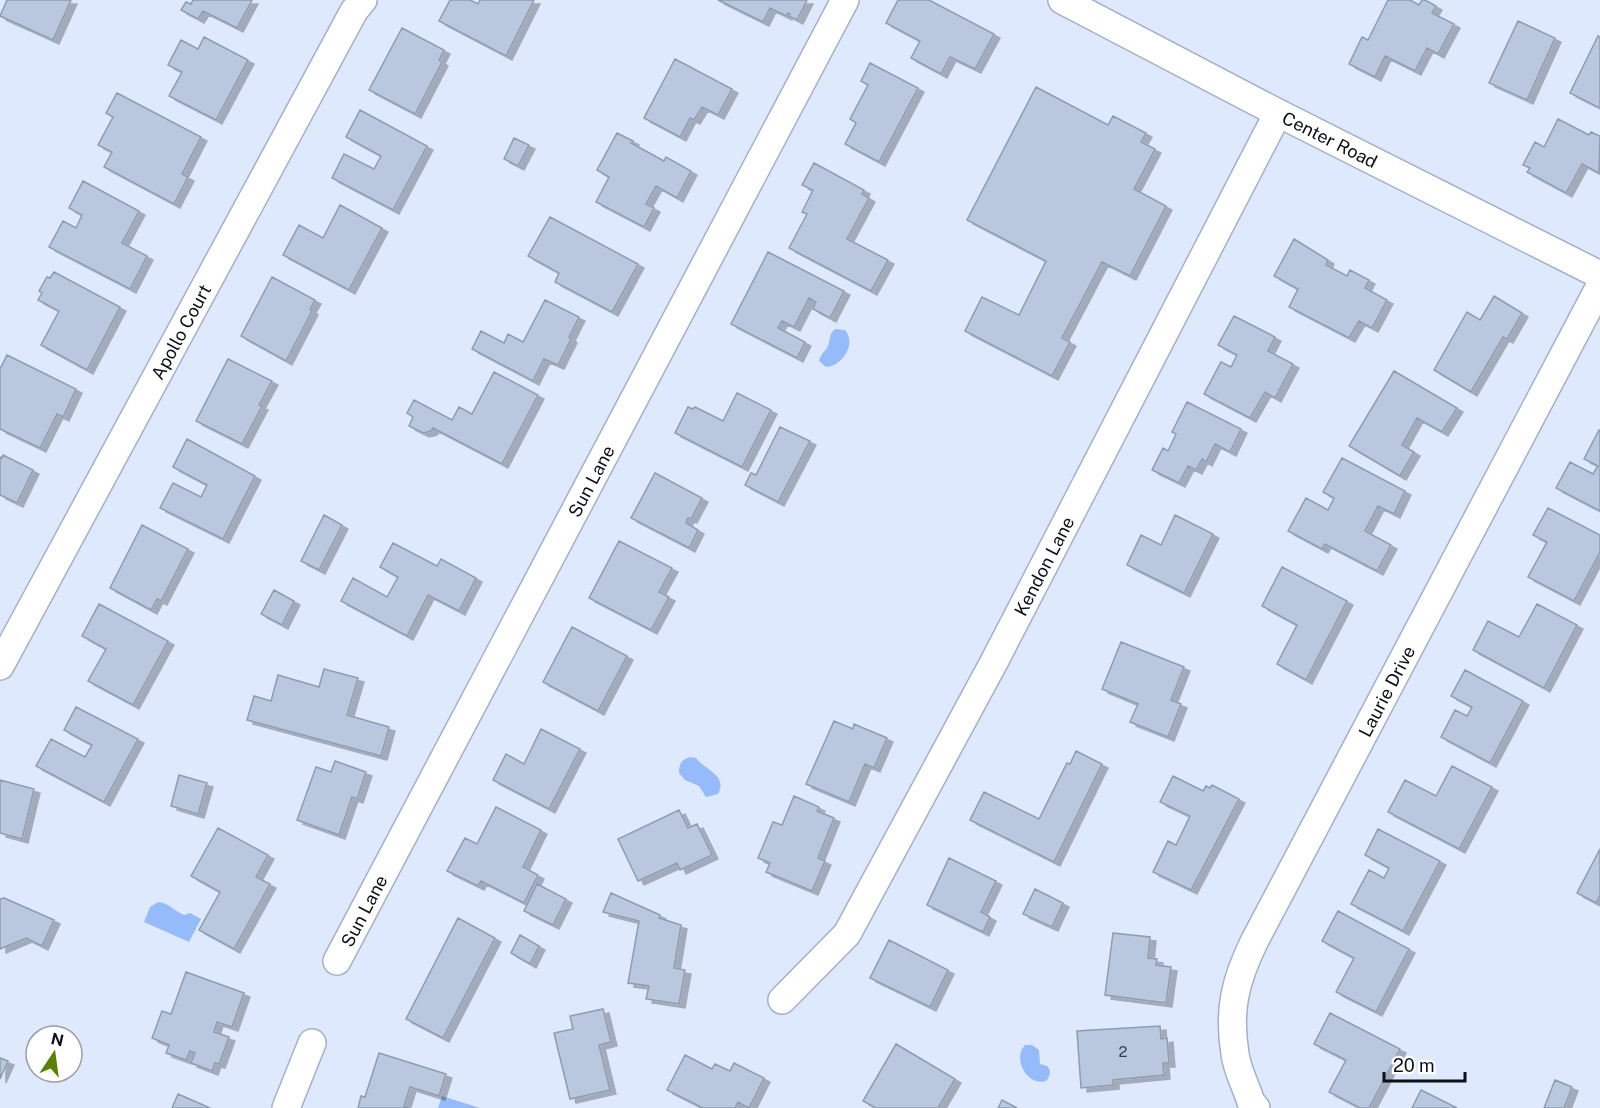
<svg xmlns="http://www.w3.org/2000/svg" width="1600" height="1108" viewBox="0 0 1600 1108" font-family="'Public Sans',sans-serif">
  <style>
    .water { fill: #96bbfb }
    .building { fill: #b9c8df; stroke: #8e9cb2; stroke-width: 1.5; filter: url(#shadow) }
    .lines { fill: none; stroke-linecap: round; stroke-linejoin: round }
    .minor-casing { stroke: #a3b1c8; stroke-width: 30 }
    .minor { stroke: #fff; stroke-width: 27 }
    .labels { text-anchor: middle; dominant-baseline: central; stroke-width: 4.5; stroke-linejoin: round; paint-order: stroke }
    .number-label { font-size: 15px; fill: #363e4a }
    .street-label { font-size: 18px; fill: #0b1018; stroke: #fff }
  </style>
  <defs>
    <filter id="shadow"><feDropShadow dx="6" dy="4" stdDeviation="0" flood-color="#0004"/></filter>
  </defs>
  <rect width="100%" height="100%" fill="#dee9fd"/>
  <path class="water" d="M835,329L845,330C857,344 842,366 826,367L819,361C821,354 823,353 827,348C831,341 828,335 835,329Z
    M690,757L696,758C706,771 728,775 718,794L706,797L699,786L685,780L679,773C679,764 681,760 690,757Z
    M158,902C170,903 174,911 184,915L190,913L201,919L189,942L144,922L150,907Z
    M1025,1045H1032L1039,1050L1040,1064L1047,1066C1052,1071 1050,1077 1046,1081C1027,1087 1012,1058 1025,1045Z
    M442,1096L480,1108H438Z"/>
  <path class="building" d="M7,0H71L53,40L0,16Z
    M193,0H252L237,28L203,11L198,19L181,10L186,2L191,4Z
    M450,0H470L478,4L480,0H534L506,56L439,21Z
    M718,0H807L797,20L789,16L790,14L788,13L786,16L770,8L763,22Z
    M898,0H929L994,34L975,69L950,57L941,74L911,58L920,41L886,23Z
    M1388,0H1410L1419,5L1422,0H1425L1436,6L1432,13L1454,24L1438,54L1427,48L1415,71L1385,56L1375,77L1349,64L1362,37L1368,40Z
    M1518,21L1555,38L1527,100L1489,83Z
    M402,28L444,50L439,60L442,62L415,114L369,90Z
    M1598,36L1600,37V108L1570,93Z
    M204,37L248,60L216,120L169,96L182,72L168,65L181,40L198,49Z
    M675,59L732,89L718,115L702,107L694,120L690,118L680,137L644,118Z
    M870,63L918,88L879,162L845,144L856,123L850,119L868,85L861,81Z
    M1036,87L1108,125L1113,116L1146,133L1141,142L1155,149L1134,189L1166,206L1130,276L1102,262L1062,338L1070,342L1052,376L965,331L982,297L1019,315L1046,261L967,220Z
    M117,93L201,137L182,174L188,177L174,204L104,167L112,152L98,145L113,117L106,113Z
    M360,110L427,146L393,210L332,178L344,154L374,169L381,156L346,137Z
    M1558,119L1589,135L1591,132L1600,136L1599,173L1582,164L1566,193L1527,172L1530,168L1523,165L1535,142L1544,147Z
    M617,133L633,141L631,143L664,161L666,157L691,171L677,198L656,186L646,204L654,208L644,227L596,202L609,177L597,170Z
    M514,138L529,145L518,166L504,159Z
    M814,163L864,190L862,194L869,198L847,239L888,260L871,291L789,248L807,214L802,212L813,190L802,185Z
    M83,181L139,211L122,243L147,256L130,289L49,247L63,221L76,228L82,215L69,208Z
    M340,205L382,228L349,290L283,255L299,225L323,238Z
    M550,217L638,264L612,312L555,282L559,273L528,256Z
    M1294,239L1328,260L1326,265L1347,276L1350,270L1369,280L1365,288L1387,300L1372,328L1359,321L1349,338L1289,307L1298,289L1274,276Z
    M768,252L844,291L830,318L813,309L816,302L809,298L794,327L782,321L778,328L805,342L797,358L731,324Z
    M54,272L120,307L87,370L41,345L59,311L38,300L42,293L39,291L47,277L50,278Z
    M272,277L315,300L310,309L312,311L286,361L241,336Z
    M1494,296L1522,313L1507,339L1503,337L1471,392L1434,370L1467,312L1480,320Z
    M545,300L579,317L569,337L571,339L558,365L544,359L533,381L472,349L481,331L504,343L508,334L523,342Z
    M1234,316L1275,337L1268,351L1293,364L1275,398L1265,392L1250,418L1204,394L1221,362L1231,367L1237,355L1218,345Z
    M7,355L76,389L63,417L57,414L40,448L0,429V369Z
    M228,359L272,381L259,405L262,406L242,444L196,421Z
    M1394,371L1457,408L1442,432L1417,418L1402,445L1414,452L1400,476L1349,446Z
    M494,372L538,395L502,464L433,428L431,431L423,433L409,426L413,417L407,413L414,400L452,420L459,407L472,414Z
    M737,393L771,410L742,467L675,433L688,407L693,409L695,407L723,421Z
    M1187,402L1241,429L1230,452L1215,444L1206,462L1202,459L1196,470L1188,466L1179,483L1152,470L1163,448L1168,451L1176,434L1172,432Z
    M780,427L810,441L778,502L745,485L751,473L756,475Z
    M1599,430L1600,431V511L1556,488L1570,462L1593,474L1598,466L1584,459Z
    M187,439L255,476L223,539L160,508L173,483L201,497L207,485L173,467Z
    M3,455L33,470L17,503L0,495V457L2,458Z
    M1342,458L1405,491L1394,514L1378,506L1365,531L1391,545L1377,571L1325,544L1322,549L1288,531L1306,498L1328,510L1334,498L1323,492Z
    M655,473L702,498L691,519L688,518L686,523L698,530L689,548L631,518Z
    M1548,508L1600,535V552L1574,601L1528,577L1547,542L1533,535Z
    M324,515L342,525L319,570L301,561Z
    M1175,515L1213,534L1184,593L1127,565L1141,535L1161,545Z
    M142,525L188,549L161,601L157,599L151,610L110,588Z
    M619,541L672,568L659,592L669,597L651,630L589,598Z
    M393,543L437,566L441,559L476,578L459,611L428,595L407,636L341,601L353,578L387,597L398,577L380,567Z
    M1282,567L1347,601L1306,680L1277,664L1297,625L1262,606Z
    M274,590L294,601L282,625L261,614Z
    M99,604L168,641L133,705L88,681L106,649L82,636Z
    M1537,604L1577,625L1544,688L1473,650L1488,621L1519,637Z
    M572,627L627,656L598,711L543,682Z
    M1121,642L1184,667L1171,700L1181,704L1168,737L1130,722L1138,704L1102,689Z
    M324,669L358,678L347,715L389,727L381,756L247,720L254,696L271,701L278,675L319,687Z
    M1465,670L1523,701L1490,763L1441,737L1455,710L1467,716L1472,707L1451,696Z
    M76,707L138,739L104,802L36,766L51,739L85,757L92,745L64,730Z
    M834,721L853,729L854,724L887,738L874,768L865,764L849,802L806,784Z
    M541,729L580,749L549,809L493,780L506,754L524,764Z
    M1076,751L1102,764L1054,862L970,820L984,792L1039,819L1067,763L1070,764Z
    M335,761L366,772L357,799L352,797L339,835L297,820L316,767L331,772Z
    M1452,766L1492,787L1459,849L1388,812L1405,780L1436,796Z
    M179,775L207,783L198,814L171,806Z
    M1173,776L1203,791L1206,786L1210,788L1212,785L1239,799L1191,890L1153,872L1168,841L1176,845L1190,816L1160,802Z
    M0,780L34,789L22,839L0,833Z
    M794,796L819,807L817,811L834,818L818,858L825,861L812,891L766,872L770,863L758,858L773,822L782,825Z
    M496,807L541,830L523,867L538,875L524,903L481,881L478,886L447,871L465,838L477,844Z
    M679,810L688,828L697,824L712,855L680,870L677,863L638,881L618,839Z
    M218,828L268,855L256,877L270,884L234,949L199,930L220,892L191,876Z
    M1378,829L1440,861L1403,931L1351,904L1369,870L1384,878L1389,868L1365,855Z
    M1600,849V895L1596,903L1577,893Z
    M949,858L996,881L981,912L990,917L983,932L927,905Z
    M537,884L566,899L553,925L524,911Z
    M1035,889L1063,903L1052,927L1023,914Z
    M611,893L660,915L659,918L681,925L674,968L685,970L679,1004L646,999L649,986L628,983L639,921L603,912Z
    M4,898L54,920L42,946L26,938L0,949V899Z
    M1338,911L1409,949L1376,1012L1336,992L1354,958L1322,941Z
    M458,918L495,938L443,1038L406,1019Z
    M1113,933L1150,937L1148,958L1157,959L1156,965L1171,967L1166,1003L1105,995Z
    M520,935L539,946L530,964L511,953Z
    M889,940L948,970L930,1007L870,978Z
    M186,972L244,993L232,1027L217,1022L214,1032L229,1037L219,1064L215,1063L212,1071L191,1063L195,1053L190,1051L186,1060L166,1053L169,1045L152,1038L162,1011L171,1014Z
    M603,1009L611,1042L599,1045L610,1090L570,1099L554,1033L573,1029L570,1016Z
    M1330,1013L1400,1049L1369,1108H1360L1329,1092L1346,1060L1314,1044Z
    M1160,1026L1161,1039L1167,1038L1169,1063H1163L1164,1075L1113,1080V1085L1081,1088L1077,1031Z
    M896,1044L955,1079L938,1108H876L863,1101Z
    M379,1053L446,1074L439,1096L410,1087L404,1106L410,1108H358L361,1096L365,1097Z
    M685,1055L712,1069L715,1064L730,1071L734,1063L764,1078L749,1108L738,1102L735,1108H703L667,1090Z
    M0,1058L8,1061L0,1079Z
    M1555,1080L1572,1087L1564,1108H1544Z
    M1421,1090L1457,1108H1412Z
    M178,1094L210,1108H172Z
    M1002,1100L1017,1108H998Z"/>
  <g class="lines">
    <g class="minor-casing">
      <g id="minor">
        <path id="s1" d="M1062,0L1278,113L1600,275"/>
        <path id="s2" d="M0,666L354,11L363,0"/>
        <path id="s3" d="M337,961L845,0"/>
        <path id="s4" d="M782,1000L847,934L994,662L1278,113"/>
        <path d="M286,1108L312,1043"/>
        <path id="s5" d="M1256,1108L1251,1102C1246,1086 1237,1070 1235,1054C1228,1010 1235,981 1254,942L1600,286"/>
      </g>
    </g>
    <use href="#minor" class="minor"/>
  </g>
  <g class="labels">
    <g class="number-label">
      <text x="1123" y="1051">2</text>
    </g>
    <g class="street-label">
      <text stroke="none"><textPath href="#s1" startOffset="302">Center Road</textPath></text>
      <text stroke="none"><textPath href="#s2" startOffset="380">Apollo Court</textPath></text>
      <text stroke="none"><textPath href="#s3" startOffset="543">Sun Lane</textPath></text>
      <text stroke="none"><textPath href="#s4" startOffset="510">Kendon Lane</textPath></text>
      <text stroke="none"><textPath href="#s5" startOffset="458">Laurie Drive</textPath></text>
      <text stroke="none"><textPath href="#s3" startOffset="57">Sun Lane</textPath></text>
    </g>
  </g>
  <g transform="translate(54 1054) rotate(13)"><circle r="28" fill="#ffffff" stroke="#9d9fa3" stroke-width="1.5"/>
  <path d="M0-4.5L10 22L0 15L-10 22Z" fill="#598000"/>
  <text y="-9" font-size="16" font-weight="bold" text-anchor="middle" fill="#0b1018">N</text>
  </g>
  <path d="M1384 1072v9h81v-9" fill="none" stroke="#0b1018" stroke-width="3"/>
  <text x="1393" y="1072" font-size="18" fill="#0b1018" stroke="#ffffff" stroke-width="4.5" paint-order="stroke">20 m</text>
</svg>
